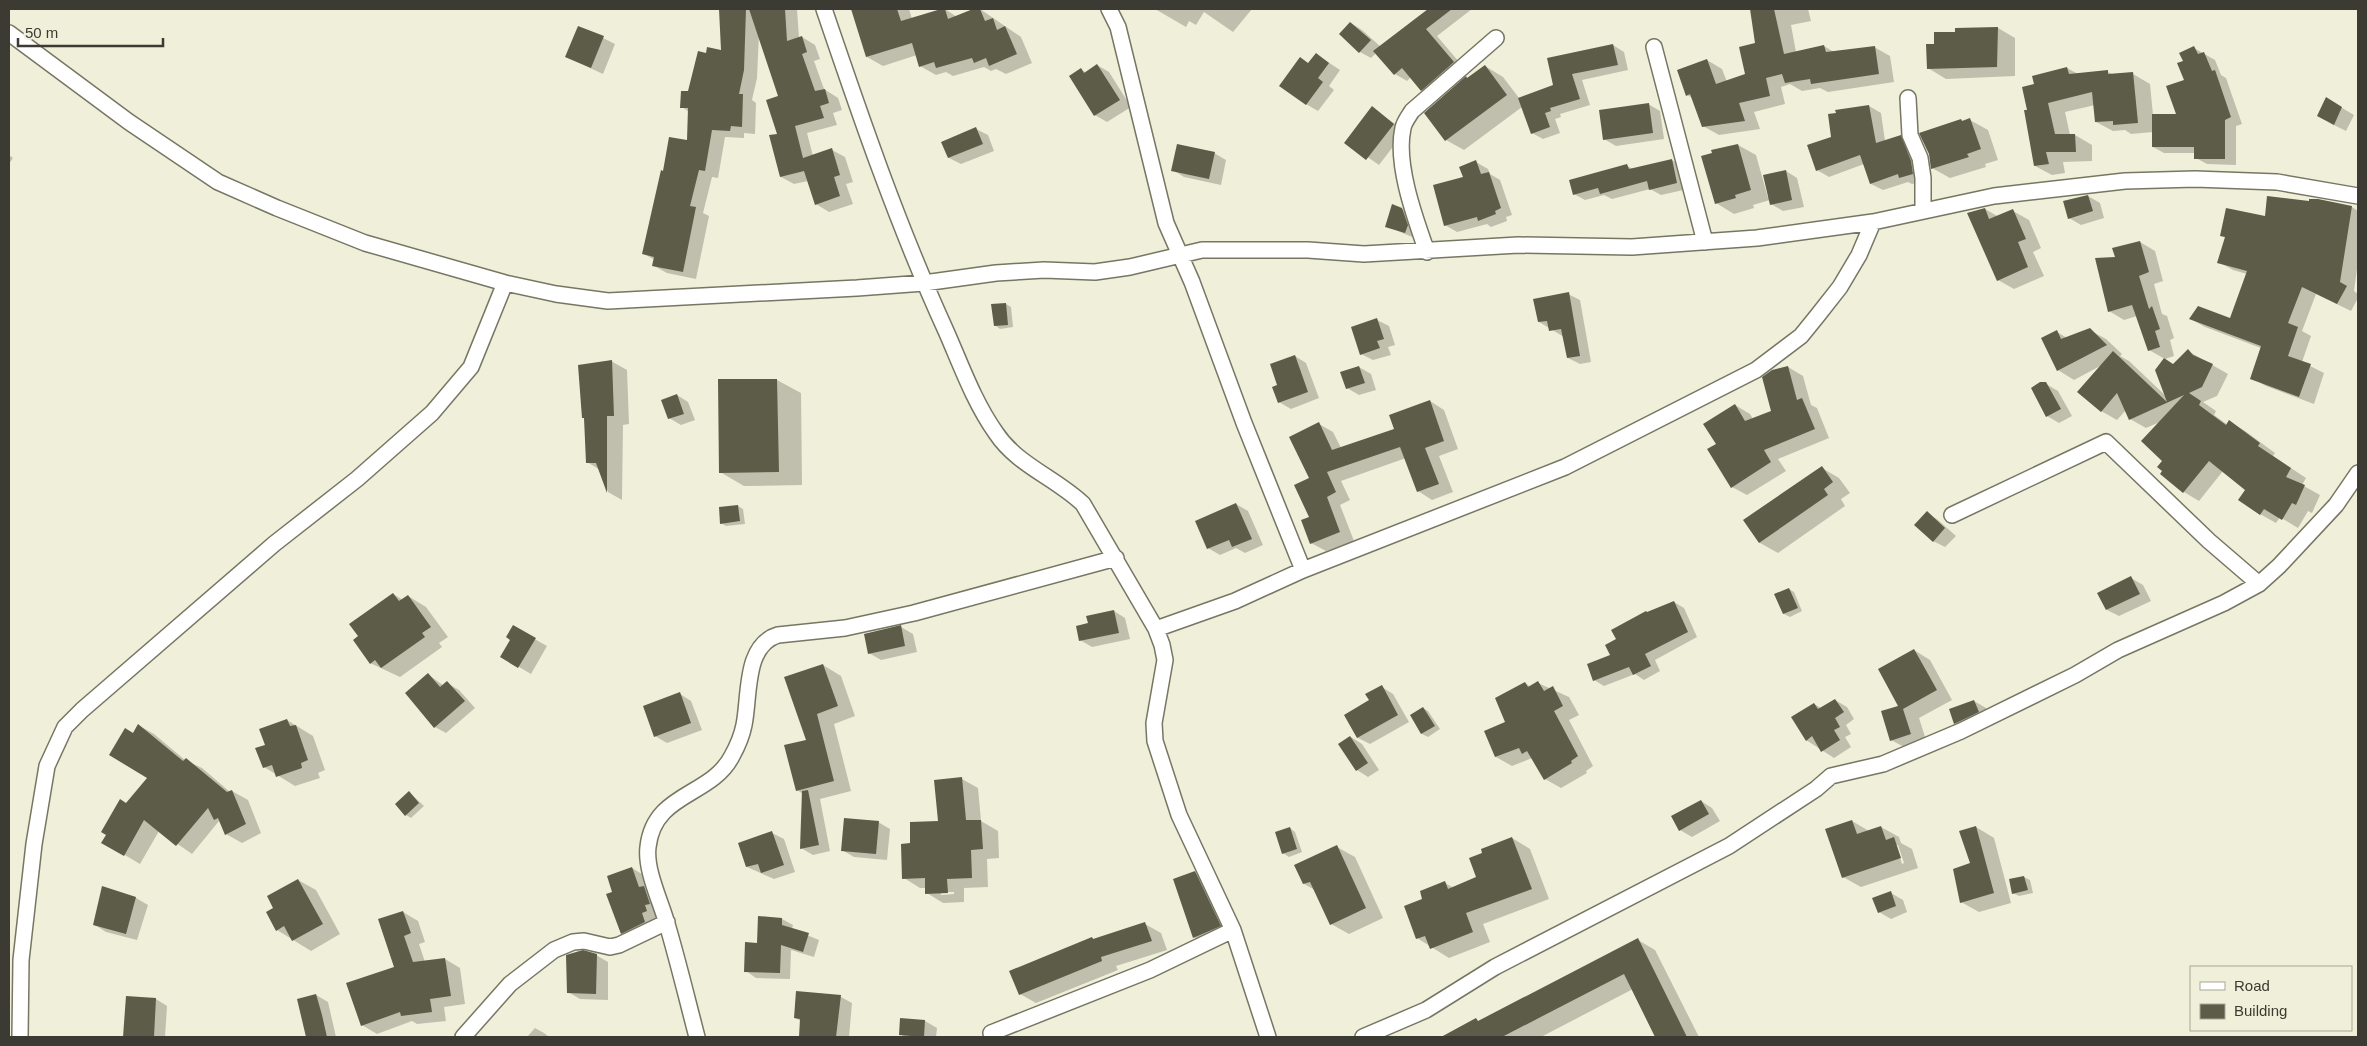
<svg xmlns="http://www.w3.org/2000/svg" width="2367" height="1046" viewBox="0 0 2367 1046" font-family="Helvetica,sans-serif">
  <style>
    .shadow { fill: #0003; fill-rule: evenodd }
    .building { fill: #5c5c49 }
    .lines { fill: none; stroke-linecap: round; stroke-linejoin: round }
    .street-casing { stroke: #777663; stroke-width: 18 }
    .street { stroke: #fff; stroke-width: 15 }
  </style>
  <rect width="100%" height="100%" fill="#f0efd9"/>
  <path class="shadow" d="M720,9H797L799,38L802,37L815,45L820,59L814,61L824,89L838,98L842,110L833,113L837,125L807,133L813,156L832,150L845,157L853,182L846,184L853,204L829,212L816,204L808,181L794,184L781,177L780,97L759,33L757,78L752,100L756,103L755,134L744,133V138L725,137L718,178L712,177L703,213L709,216L696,279L667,273L654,266L655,260L644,254L664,173L688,141L689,112L682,107L707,54L722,52Z
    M852,9H909L912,19L945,9L957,17L980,9L1021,37L1032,63L1006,74L996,69L991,71L984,67L953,76L946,72L936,75L920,66L917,55L883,66L867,57Z
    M1155,9H1252L1233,32L1204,12L1196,25L1189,21L1186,27Z
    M1430,9H1472L1437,36L1465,69L1434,96L1422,90L1411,77L1407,81L1395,74L1376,53L1371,58L1360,52L1351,23L1362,30L1381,47Z
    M1751,9H1808L1811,21L1791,25L1796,52L1824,46L1834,52L1874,47L1890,56L1894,82L1828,92L1820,88L1802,91L1790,84L1781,87L1785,104L1754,112L1760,129L1719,135L1703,126L1693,98L1687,95L1707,60L1722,69L1727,82L1747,75L1756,44Z
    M1998,28L2015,38V76L1946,79L1928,68L1935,45L1956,33Z
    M603,38L615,44L603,74L566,57Z
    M1613,45L1624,52L1628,70L1582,80L1590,105L1560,114L1561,117L1555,119L1560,133L1543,139L1532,133L1522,107L1464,150L1446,140L1468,79L1485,66L1503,77L1519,98L1554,86Z
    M2194,48L2215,60L2221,75L2226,78L2242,124L2236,126V165L2207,164L2196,158V153H2164L2153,147V132L2131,134L2125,130L2113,131L2096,122L2095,105L2065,112L2070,135H2075L2092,145V161L2063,162L2065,173L2052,175L2035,166L2029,111L2035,85L2067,68L2078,74L2108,72L2114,75L2133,74L2150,84L2153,115H2178L2186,80L2184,61Z
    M1316,54L1340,70L1329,86L1334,90L1318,111L1306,104L1309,64Z
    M1097,65L1109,72L1131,107L1107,122L1095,115L1070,76L1081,69L1086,73Z
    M2327,99L2354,115L2346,131L2330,123Z
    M1648,104L1660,111L1664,139L1616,146L1604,139Z
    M1869,106L1881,113L1885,141L1900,136L1912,143L1924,181L1912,184L1908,182L1883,190L1871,184L1864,164L1829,177L1817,170L1833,138L1837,112Z
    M1372,108L1405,131L1379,165L1346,142Z
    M1961,120L1964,122L1970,120L1988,130L1998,160L1985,164L1986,167L1950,178L1932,168Z
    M976,129L988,135L994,151L961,164L949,158L943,143Z
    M1738,145L1756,155L1768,198L1786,171L1797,178L1804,207L1783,211L1771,204L1770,200L1753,205L1754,208L1734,214L1716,203Z
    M1214,153L1226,160L1221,185L1184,177L1173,170Z
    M9,155L13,158L9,164Z
    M1672,160L1682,167L1688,189L1661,195L1650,189L1612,199L1604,195L1585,200L1574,194L1627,166L1633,169Z
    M1476,162L1488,169L1490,174L1500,180L1512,215L1506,217L1507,221L1491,227L1487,224L1457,232L1445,225L1464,178Z
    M2088,196L2100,203L2104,218L2081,225L2069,218Z
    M2352,207L2358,211V262L2354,291L2358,294V298L2351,311L2316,294L2302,331L2311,336L2302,362L2324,373L2314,404L2266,386L2252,378L2261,348L2205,327L2191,319H2231L2247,274L2233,270L2219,262L2226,238L2221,235L2266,217Z
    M1402,209L1414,216L1417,239L1386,226Z
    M1985,209L1999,217L2013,211L2029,220L2041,248L2033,252L2044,276L2014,289L1998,280Z
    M2140,242L2155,251L2163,281L2154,284L2162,314L2167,316L2174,338L2170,340L2174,356L2165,359L2149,350L2137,316L2124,320L2109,311L2116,258Z
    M1568,294L1580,300L1591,362L1580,364L1568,358L1564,337L1539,322Z
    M1006,304L1011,307L1013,327L1000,329L995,325Z
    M1377,320L1389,326L1395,345L1388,347L1391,355L1373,360L1361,354Z
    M2089,330L2106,339L2122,354L2120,356L2129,361L2167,397L2174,365L2188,351L2228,374L2217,396L2203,402L2216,411L2214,415L2228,425L2230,422L2245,431L2275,453L2273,456L2306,478L2302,485L2320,495L2312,513L2308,511L2298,528L2280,517L2276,523L2260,514L2247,490L2223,471L2199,501L2184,492L2164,461L2162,421L2146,428L2130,419L2126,410L2117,420L2101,411L2102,365L2074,380L2058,370L2057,332L2067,338Z
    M1295,356L1306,363L1319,398L1291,409L1279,402V385Z
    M611,361L627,370L629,424L623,425L622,500L608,492L600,470L587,462Z
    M1359,367L1371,374L1376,390L1359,395L1347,388Z
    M1788,367L1803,376L1811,405L1817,408L1829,438L1778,459L1786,471L1747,495L1732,487L1717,444L1735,405L1750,414L1753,419L1772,411Z
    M719,380H777L801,393L802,485L744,486L720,472Z
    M2046,384L2058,391L2072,416L2059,423L2047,416Z
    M677,395L688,402L695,420L681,425L669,418Z
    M1430,401L1444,410L1458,449L1439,456L1453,492L1432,500L1418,491L1406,458L1341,481L1350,500L1340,505L1354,541L1326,551L1311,543L1310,479L1319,424L1333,432L1341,448L1395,430Z
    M1822,468L1839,478L1850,493L1841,499L1845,506L1778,553L1760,543L1744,520Z
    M1236,504L1248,511L1263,545L1245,553L1236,548L1220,555L1208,548Z
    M738,506L743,509L745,524L726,526L721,523Z
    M1927,513L1938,520L1956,536L1945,547L1933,541Z
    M2131,578L2143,585L2151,601L2119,616L2107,610Z
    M1789,589L1794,592L1802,611L1790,617L1784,614L1776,595Z
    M393,594L403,600L408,596L426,607L448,637L439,643L442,647L400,677L370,663Z
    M1674,602L1684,608L1697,637L1655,660L1660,671L1644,680L1635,674L1604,686L1594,680L1612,656L1618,640L1649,613Z
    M1114,611L1125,618L1130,639L1092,647L1080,640L1089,624Z
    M513,627L547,646L531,674L502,657L512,639Z
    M901,627L913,634L917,652L881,660L869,653Z
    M1914,650L1930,660L1952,700L1919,718L1927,743L1908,749L1891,740Z
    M823,665L841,676L855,716L834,724L851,791L820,799L830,851L813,855L801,848L803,794L797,790Z
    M429,675L444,686L447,683L459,690L475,708L446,733L435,727Z
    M1525,683L1531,687L1538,683L1569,697L1579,715L1569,720L1593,766L1586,771L1587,773L1561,788L1545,779L1532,758L1512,766L1496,757L1486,732L1506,723Z
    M1382,687L1393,694L1409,722L1370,744L1358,738L1345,715L1370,701Z
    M680,694L691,701L702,730L667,743L655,736Z
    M1835,700L1847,707L1854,719L1846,725L1851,734L1845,737L1851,747L1834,758L1806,740L1814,704L1821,708Z
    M1974,701L1986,708L1990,719L1967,730L1955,723Z
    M1423,708L1428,711L1440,729L1428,737L1422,734L1411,715Z
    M287,720L313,736L325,770L318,773L320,778L295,786L264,767Z
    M138,725L154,734L185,760L202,768L230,792L232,791L248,800L261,833L242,843L226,834L219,821L192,854L159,831L140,864L103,842L126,805L149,778L133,734Z
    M1351,737L1362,744L1379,770L1368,777L1357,770Z
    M962,779L978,788L981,821L998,831L999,858L987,859L988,887L964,888V902L943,903L927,893L926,888H920L904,878L912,844L939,823ZM941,892H954V894L941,895Z
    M410,793L424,806L411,818L406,815Z
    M1701,801L1712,808L1720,821L1692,837L1680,830Z
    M1852,821L1869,831L1881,827L1899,837L1901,843L1912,849L1918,868L1861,887L1843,877ZM1896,845H1898L1904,863L1902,864Z
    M878,822L890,829L887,860L854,857L842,850Z
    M1976,827L1994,838L2011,903L1979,912L1961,902L1972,863Z
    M1290,828L1295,832L1302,852L1289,857L1283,853Z
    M772,833L784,839L795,872L774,879L747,867Z
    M1512,838L1530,849L1549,899L1483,924L1490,942L1449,958L1417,938L1423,900L1445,883L1454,888L1478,878L1484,854Z
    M1337,847L1355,857L1383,918L1349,934L1331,924L1315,890L1304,884Z
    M632,868L650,879L667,914L639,943L622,933L614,893Z
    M1195,873L1213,883L1238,936L1212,947L1194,937Z
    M2024,877L2030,880L2033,893L2019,896L2013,893Z
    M298,880L316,890L340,934L311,951L277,930L275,908Z
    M103,887L136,898L148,905L137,940L106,932L95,925Z
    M1891,893L1903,900L1907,912L1891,919L1879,912Z
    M403,912L418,921L425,942L419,944L425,962L445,959L460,968L465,1004L444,1007L446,1021L417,1024L412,1021L377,1034L362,1025L396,968Z
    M782,919L793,925L792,929L819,940L814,957L791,950L790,979L756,978L746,971L758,944Z
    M1145,924L1161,933L1167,950L1116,966L1118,970L1036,1003L1020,994L1092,938L1094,940Z
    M1638,940L1655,950L1699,1037H1657L1633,989L1541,1037H1443L1476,1020L1479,1022Z
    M596,955L608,962V1000L580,999L568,992Z
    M316,995L328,1002L336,1037H307L298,1000Z
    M127,997L156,999L167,1006L165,1037H125Z
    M841,997L852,1003L849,1037H800L801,1021L795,1018Z
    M901,1020L925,1021L937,1028L936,1037H905L900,1034Z
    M535,1028L544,1033L549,1037H527Z"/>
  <path class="building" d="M719,9H746L744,70L739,94H743L742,127L731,126L730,131L712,130L705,171L699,170L690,206L696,207L683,272L652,266L654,257L642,254L661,170L663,171L669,137L687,140L688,108H680L681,91H688L698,51L706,53L707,47L721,50Z
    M749,9H785L787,41L802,36L807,52L802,54L815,91L825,89L829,103L820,106L824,118L795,126L803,158L832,148L840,175L834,177L840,196L815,205L804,171L780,177L769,135L777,134L766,100L778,96Z
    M851,9H897L901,21L941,9H945L948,19L973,9H980L985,21L993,18L997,30L1005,26L1017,54L989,66L986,58L974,63L972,58L936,68L934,62L919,67L912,43L866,57Z
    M1428,9H1452L1426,29L1454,62L1421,91L1402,68L1394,75L1373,51Z
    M1750,9H1774L1784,54L1824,45L1826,52L1875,46L1879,74L1811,84L1810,79L1785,83L1782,74L1766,78L1770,96L1739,103L1745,121L1702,127L1690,94L1686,96L1677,70L1707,59L1716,84L1745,74L1739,47L1755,43Z
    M1350,22L1371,40L1359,53L1339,34Z
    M578,26L604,36L591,68L565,57Z
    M1998,27L1997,67L1927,69L1926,44H1934V32H1955V28Z
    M1613,44L1618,65L1572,74L1580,99L1550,108L1551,111L1545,113L1550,127L1531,134L1518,98L1553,85L1547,58Z
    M2194,46L2198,54L2204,52L2212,71L2215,70L2231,117L2225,120V159H2194V147H2152V114H2176L2166,86L2184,80L2177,63L2183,61L2179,53Z
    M1316,53L1329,63L1318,78L1323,82L1306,105L1279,86L1300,57L1308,63Z
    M1097,64L1120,100L1094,116L1069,76L1081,68L1084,73Z
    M1485,65L1507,95L1445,141L1424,113L1466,76L1467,78Z
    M2067,67L2069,74L2108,70V74L2133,72L2138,123L2113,125V121L2095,122L2092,92L2048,103L2055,134H2075L2076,152H2046L2049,164L2034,166L2024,110H2027L2022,87L2034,84L2032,76Z
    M2326,97L2342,107L2334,125L2317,116Z
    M1649,103L1653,133L1603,140L1599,110Z
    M1869,105L1876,143L1901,135L1911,161L1913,174L1899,178L1898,174L1870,184L1860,155L1816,171L1807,145L1831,137L1828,114L1836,113L1835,110Z
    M1372,106L1394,124L1366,160L1344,143Z
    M1970,118L1981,149L1967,154L1969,157L1931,169L1929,154L1919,133L1961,119L1962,121Z
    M976,127L983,144L948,158L941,142Z
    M1177,144L1215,152L1209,179L1171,171Z
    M1738,144L1751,190L1735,195L1736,198L1715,204L1701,156L1712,153L1711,150Z
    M1672,159L1677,183L1649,190L1647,181L1600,194L1598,188L1573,195L1569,180L1627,164L1629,169Z
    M1476,160L1481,174L1489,172L1501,208L1495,211L1496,214L1478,221L1477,217L1444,226L1433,185L1463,177L1459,167Z
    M1786,170L1792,200L1770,205L1763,175Z
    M2088,195L2093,211L2068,219L2063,201Z
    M2267,196L2309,201V199H2318L2352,206L2340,282L2347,286L2337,304L2302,287L2288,323L2298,327L2288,356L2311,364L2299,397L2250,379L2261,346L2189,319L2198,306L2230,318L2247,271L2217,263L2225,237L2220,236L2226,208L2265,216Z
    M1392,204L1402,208L1408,225L1405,233L1385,227Z
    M1985,208L1989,219L2013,209L2026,239L2018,242L2028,267L1997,281L1967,213Z
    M2140,241L2149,272L2139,276L2149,309L2152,306L2160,329L2155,331L2160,347L2148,351L2132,305L2108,312L2095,258L2115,257L2112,248Z
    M1569,292L1580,356L1567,358L1561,329L1549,331L1547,321L1538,322L1533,299Z
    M1006,303L1008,325L994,326L991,304Z
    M1377,318L1384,339L1377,341L1380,348L1360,355L1351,327Z
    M2090,328L2107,345L2057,371L2041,338L2057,330L2061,339Z
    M2188,349L2193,355L2213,364L2202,387L2189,393L2201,401L2199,405L2226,425L2229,420L2260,443L2258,446L2291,468L2286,477L2305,485L2296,505L2292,503L2282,520L2264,509L2260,515L2238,500L2245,490L2209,461L2183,493L2160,474L2162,471L2157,467L2162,461L2141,441L2184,395L2129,420L2117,393L2101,412L2077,392L2113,351L2167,402L2155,370L2164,358L2173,364Z
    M1295,355L1308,392L1278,403L1272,387L1277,385L1270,364Z
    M612,360L614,416H607V493L596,463H586L584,418H582L578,365Z
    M1359,366L1365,383L1346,389L1340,372Z
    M1788,366L1797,400L1802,398L1815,429L1764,450L1771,462L1731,488L1707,449L1716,444L1703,424L1735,404L1745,421L1771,411L1762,377L1772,370Z
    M718,379H777L779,472L719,473Z
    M2040,382H2046L2061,409L2046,417L2031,388Z
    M677,394L684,414L668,419L661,400Z
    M1430,400L1444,441L1425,448L1439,484L1417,492L1400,447L1327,472L1336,492L1327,497L1340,532L1310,544L1301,520L1309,517L1294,485L1309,478L1289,437L1319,422L1332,450L1394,429L1389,415Z
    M1822,466L1833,482L1824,489L1828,495L1759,543L1743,520Z
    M1236,503L1252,539L1232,547L1229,540L1207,549L1195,521Z
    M738,505L740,521L720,524L719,507Z
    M1927,511L1945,528L1933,542L1914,525Z
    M2131,576L2140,594L2106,610L2097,593Z
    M1789,588L1798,608L1783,614L1774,594Z
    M393,593L399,601L408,595L431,627L422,633L425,637L381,668L375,660L370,664L353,640L358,636L349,624Z
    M1674,601L1688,632L1645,654L1651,666L1633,675L1629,667L1593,681L1587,664L1610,655L1605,645L1616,639L1611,630L1646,611L1647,612Z
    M1114,610L1119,633L1079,641L1076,626L1088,623L1086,616Z
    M513,625L536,638L518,668L500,657L510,640L506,637Z
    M901,625L905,646L868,654L864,634Z
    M1914,649L1937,690L1903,709L1911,734L1890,741L1881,711L1898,706L1878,669Z
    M823,664L838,706L817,714L834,781L796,791L784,745L806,740L784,677Z
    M428,673L440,687L447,681L465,701L434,728L405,693Z
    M1538,681L1544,691L1553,686L1563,706L1554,711L1578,756L1571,761L1572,763L1544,780L1527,751L1522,754L1519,748L1495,757L1484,731L1505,722L1495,698L1525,682L1528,687Z
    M1382,685L1398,715L1357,738L1344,715L1369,700L1365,694Z
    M680,692L691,723L654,737L643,706Z
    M1835,699L1844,712L1835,718L1840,727L1834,730L1840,740L1821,752L1812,736L1806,741L1791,717L1814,703L1818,709Z
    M1974,700L1979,712L1954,724L1949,709Z
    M1423,707L1435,726L1421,734L1410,715Z
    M287,719L290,726L296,725L308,760L301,763L302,768L276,777L272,765L263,768L255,748L265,745L259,729Z
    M138,724L183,761L186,758L227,792L232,790L246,824L225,835L218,818L214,820L208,808L176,846L144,820L124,856L101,843L106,835L101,832L120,799L126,803L147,778L109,755L125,728L133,733Z
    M1350,736L1368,763L1356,771L1338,744Z
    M962,777L966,820H981L983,849L971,850L972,878L947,879L948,893L925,894V878L902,879L901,844L910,843V822L938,821L934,780Z
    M808,790L819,845L800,849L802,791Z
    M409,791L419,803L405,816L395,804Z
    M1701,800L1709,814L1679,831L1671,816Z
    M844,818L879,821L876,854L841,851Z
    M1852,820L1857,834L1881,826L1886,840L1894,837L1901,858L1842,878L1825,829Z
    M1976,826L1994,893L1960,903L1953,869L1970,863L1959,831Z
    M1290,827L1297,849L1282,854L1275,832Z
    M772,831L784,865L761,873L758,864L746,867L738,843Z
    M1512,837L1532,889L1466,913L1473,932L1430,949L1425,936L1416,939L1404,906L1422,899L1420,891L1445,881L1448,889L1476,877L1469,858L1482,853L1481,849Z
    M1337,845L1366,908L1330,925L1310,882L1303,884L1294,865Z
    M632,867L639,887L644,886L650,904L645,905L647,911L642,913L645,922L621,934L606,894L612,892L607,876Z
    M1195,871L1221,926L1193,938L1173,879Z
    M2024,876L2028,890L2012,894L2009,879Z
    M298,879L323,924L292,941L284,926L276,931L266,912L273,908L267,896Z
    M102,886L136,897L126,934L93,925Z
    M1891,891L1896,906L1878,913L1872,898Z
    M403,911L411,933L404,936L413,962L445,958L451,996L430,999L432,1012L401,1016L400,1012L361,1026L346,983L394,967L378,919Z
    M758,916L782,918V925L809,933L803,952L781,945L780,973L744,972L745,942L757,943Z
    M1145,922L1152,941L1101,957L1102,961L1019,995L1009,971L1092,937L1093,939Z
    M1638,938L1687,1037H1655L1624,974L1502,1037H1441L1476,1018L1478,1021Z
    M583,950L597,954L596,994L567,993L566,955Z
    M796,991L841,995L836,1037H799L800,1019L794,1018Z
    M316,994L322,1015L327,1037H306L297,999Z
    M126,996L156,998L154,1037H123Z
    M900,1018L925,1020L924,1037L899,1035Z"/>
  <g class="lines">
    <g class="street-casing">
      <path id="street" d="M824,9C861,118 898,226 946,331C961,365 974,402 996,433C1017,465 1056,478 1083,504L1156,629L1162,645L1165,660L1154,723L1155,741L1179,815L1233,930L1268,1037
        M1109,9L1118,27L1166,223L1192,282L1244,423L1303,570
        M9,33L129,122L218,182L277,208L365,243L505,283L556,294L608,301L857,288L924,283L996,273L1044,270L1095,272L1130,267L1202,250H1308L1364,254L1518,245L1632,247L1757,238L1873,222L1994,196L2125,181L2195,179L2277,182L2358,196
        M1654,47L1705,242
        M1908,98L1910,135L1920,158L1923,178V211
        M1427,252C1415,218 1395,164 1403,128C1404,122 1409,116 1412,111L1496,38
        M1952,515L2106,442L2209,541L2259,584
        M1156,629L1235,601L1303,570L1565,467L1756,370L1801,336L1818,315L1840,287L1859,255L1873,222
        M991,1033L1150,970L1233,930
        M20,1037L21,960L34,844L47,766L65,727L82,710L274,544L357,479L432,413L471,367L505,283
        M463,1037L510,984L554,950L573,942L584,941L610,947L619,945L667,922
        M697,1037C687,999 678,961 667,924C661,902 645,870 648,847C654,792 711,797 732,756C737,747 742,735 744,725C750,696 744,645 778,635L845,628L914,613L1116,558
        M1363,1037L1426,1010L1495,967L1729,846L1816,789L1831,776L1883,764L1961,731L2075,675L2118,650L2224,603L2259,584L2279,566L2336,505L2358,473"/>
    </g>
    <use href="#street" class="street"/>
  </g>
  <rect width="2367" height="1046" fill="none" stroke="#3b3b33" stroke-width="20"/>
  <rect x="2190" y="966" width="162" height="65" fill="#f0efd9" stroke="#a8a797"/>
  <rect x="2200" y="982" width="25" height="8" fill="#ffffff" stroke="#a8a797"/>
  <text x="2234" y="991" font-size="15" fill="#3b3b33">Road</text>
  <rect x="2200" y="1004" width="25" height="15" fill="#5c5c49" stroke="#a8a797"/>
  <text x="2234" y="1016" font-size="15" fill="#3b3b33">Building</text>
  <path d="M18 38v8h145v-8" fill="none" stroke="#3b3b33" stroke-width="2.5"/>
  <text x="25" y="38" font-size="15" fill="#3b3b33" stroke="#f0efd9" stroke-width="4" paint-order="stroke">50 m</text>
</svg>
